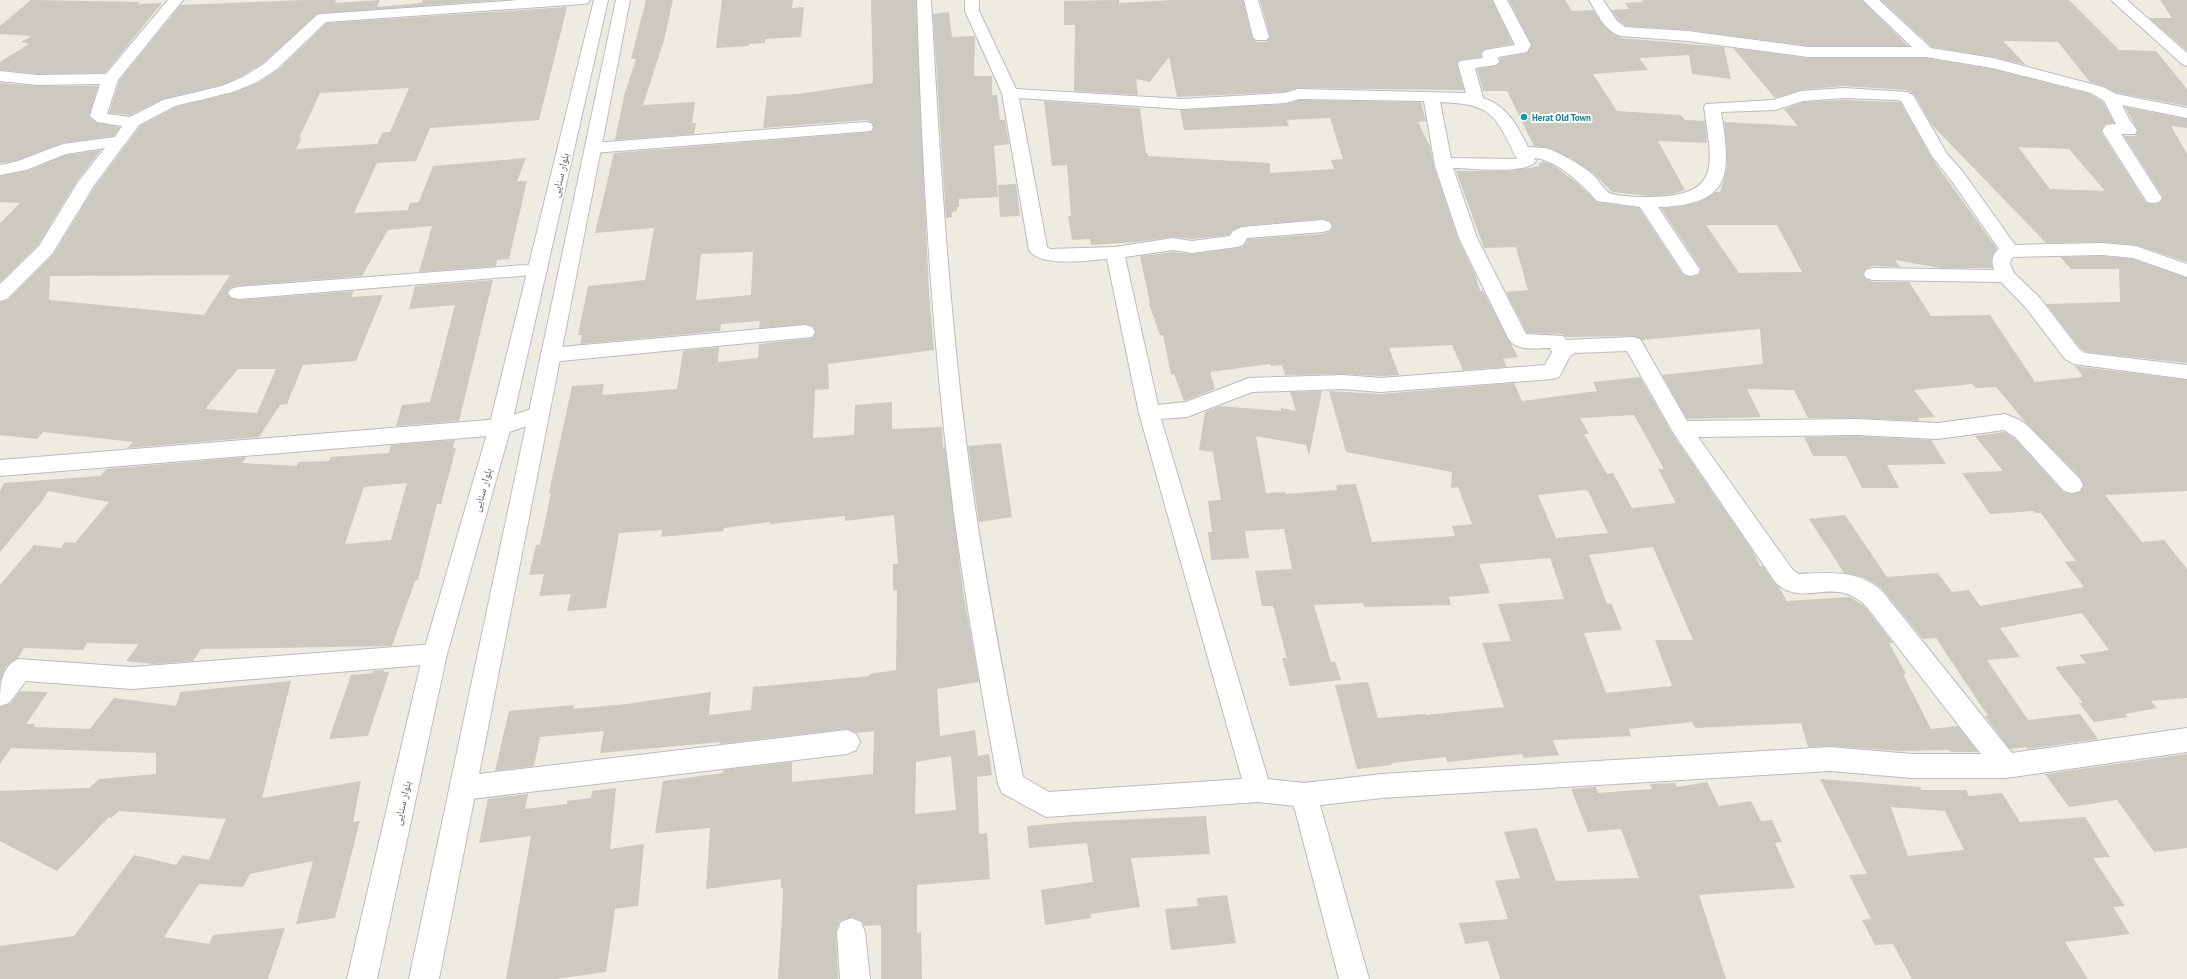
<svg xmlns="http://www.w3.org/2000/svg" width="2187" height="979" viewBox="0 0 2187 979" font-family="'PT Sans','Noto Naskh Arabic',sans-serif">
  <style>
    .building { fill: #cbc9c0; fill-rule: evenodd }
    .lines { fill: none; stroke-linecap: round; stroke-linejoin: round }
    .minor-casing { stroke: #b9bbc2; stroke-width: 2 }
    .secondary-casing { stroke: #babdc4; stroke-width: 2 }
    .minor { fill: #fff; fill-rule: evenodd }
    .secondary { fill: #fff; fill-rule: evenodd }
    .culture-dot { fill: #0f9aa8; stroke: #fff; stroke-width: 1.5 }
    .labels { text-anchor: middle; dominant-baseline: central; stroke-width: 4; stroke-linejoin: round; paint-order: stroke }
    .far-culture-label { font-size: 9px; font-weight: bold; fill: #0d838f; stroke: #fff; text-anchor: start }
    .street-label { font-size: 11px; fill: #595d64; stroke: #fff }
  </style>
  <rect width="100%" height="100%" fill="#eeece1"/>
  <path class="building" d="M31,0L140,2L138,4L162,3L105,73L37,74L0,70V62L29,44L21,42L32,36L0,34V26Z
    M306,0H336L335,3L380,0L377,7L422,3L423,0H498L317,14L264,62L244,75L222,85L163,99L130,115L109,113L119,81L181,5Z
    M646,0H673L664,40L643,105L695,102L692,123H696L694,134L615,140L624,96L636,59H631Z
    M722,0H793L792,8L804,7L801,37L765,39V43L749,44V46L716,48Z
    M871,0H916L929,294L934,350L828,364L829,389L815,390L813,438L854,435L855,405L892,402V429L942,427L943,447H945L963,591L979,682L937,689L940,736L975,730L978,756L989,754L992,775L977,777L979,834L987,833L990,879L917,885V933L921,932L922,979H881V925L864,926L862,921L852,917L840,921L836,931L838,979H778L782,917L783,888H781V879L706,889L710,828L655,833L663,781L723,773V770L792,762V782L873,774L874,731L857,733L847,729L720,744V742L600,753L604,731L540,737L534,766L495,771L509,711L574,705L573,709L626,704L711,692L709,715L751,710L753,687L870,676L869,674L896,670L897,590L893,591V564H898L894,515L845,521V516L770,524V522L724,528L723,531L661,537L662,530L619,533L606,608L567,611L571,594L539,596L544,574L529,575L536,545H540L551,493H549L572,386L604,384L602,395L677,389L683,351L719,347L718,362L758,358L759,344L812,338L816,333L813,326L805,324L759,328L760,321L721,324L720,331L580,344L582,335H578L588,286L645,280L654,228L595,233L614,153L871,132L874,128L872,122L865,120L763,128L767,96L798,94L873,83ZM753,252L751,295L696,300L701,254ZM951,756L956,810L915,814L916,762Z
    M1119,0V3L1173,0H1243L1252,37L1256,42H1266L1270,37L1260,0H1492L1513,44L1485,49L1481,52V57L1459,60L1457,64L1464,90L1298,88L1284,92L1177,97L1169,57L1150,82L1136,79L1138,95L1074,91L1075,25H1064V1Z
    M1509,0H1565L1572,11L1593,10L1605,27L1621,38L1724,47L1731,79L1692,74L1689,55L1639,58L1648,70L1593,74L1617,111L1681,115L1685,120L1705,121L1707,143L1658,141L1685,190L1673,194L1650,196L1612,192L1593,173L1572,159L1550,148L1534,146L1507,91H1483L1477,69L1496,66L1500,63V58L1527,53L1532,46Z
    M1642,0H1862L1908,46H1808L1688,30L1626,26L1618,20L1611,10L1629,9L1625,3L1643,2Z
    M1881,0H2069L2119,50L2156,51L2187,89V106L2117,93L2104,86L2090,82L2058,42L2003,41L2026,65L1993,57L1932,47Z
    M2160,0H2187V51L2149,18H2172Z
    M567,7L539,120L430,128L416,161L377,163L354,213L408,210L410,203L419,202L433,166L526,158L517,181H527L509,259L497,260L496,266L419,272L432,226L388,230L362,276L238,286L230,288L227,294L231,298L238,300L354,291L351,297L383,295L356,361L303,365L287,404L280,405L259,437L127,448L133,442L43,432L37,439L0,435V302L8,300L53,255L96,185L140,126L176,107L233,93L258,83L278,70L327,23ZM409,88L390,132L382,133L377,144L296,149L302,137L299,138L320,93ZM230,275L204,315L49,300L50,276ZM238,369H276L257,413L205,409Z
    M949,12L952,37L975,36L974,76H992V95H997L1000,120H1005L1009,144L994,146L998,197L959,199V207H957V211L952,212V217L946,218L933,14Z
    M1733,48L1808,58H1926L1992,69L2090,94L2103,102L2114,123L2105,124L2101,132L2146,203L2153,204L2160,203L2163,197L2124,136H2135L2138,131L2125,107L2187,119V128L2171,126L2187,154V262L2136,245L2102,242L2046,243L1932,125L1914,94L1907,90L1844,86L1801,90L1775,98ZM2018,147L2069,149L2105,191L2050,189Z
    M0,83L37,86H98L89,117L97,123L120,127L114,136L63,143L15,161L0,163Z
    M1299,100L1421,102L1426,121L1418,122L1430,146L1434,166L1458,239L1475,274L1480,291H1483L1518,357L1503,359L1507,367L1463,370L1452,345L1389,348L1399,375L1381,376L1343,374L1285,375L1282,365L1271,366L1270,364L1210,372L1215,389L1184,401L1174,374L1171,375L1163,335H1160L1149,304L1150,303L1140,256L1173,252L1192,254L1237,248L1244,246L1248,239L1323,234L1330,231L1333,225L1329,221L1323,219L1242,226L1232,230L1229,235L1192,239L1173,237L1136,242L1091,245L1090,239L1072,240L1068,216H1071L1067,165L1052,166L1044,101L1140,108L1146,153H1148V156L1270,163V173L1334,169L1331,160L1343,159L1330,118L1287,120L1289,126L1184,130L1180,110L1286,104Z
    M1844,100L1900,102L1931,157L1997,249L1991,258L1992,268H1940L1895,260L1900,267L1873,266L1866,269L1863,273L1866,279L1873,282H1909L1931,316L1990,315L2035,382L2083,377L2075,366L2187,380V491L2105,495L2142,542L2164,540L2187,569V698L2151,701L2157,708L2125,714L2128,717L2094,722L2079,703H2083L2055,667L2086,663L2079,655L2109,650L2082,613L2000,628L2020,657L1987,660L2028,720L2080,714L2098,739L2028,749L2026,747L2010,749L1985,716H1988L1936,638L1923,639L1884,591L1874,583L1864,578L1844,573L1809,519L1845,515L1887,577L1938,573L1952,592L1969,590L1980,606L2084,587L2065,562L2076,561L2041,513H2036L2034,511L1990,514L1962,473L2003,471L1975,436L2005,432L2014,438L2063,492L2072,494L2080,492L2084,486L2081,478L2027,424L1996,387L1976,388L1972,384L1914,390L1935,417L1918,418L1919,421L1856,418H1808L1794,390L1747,389L1761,417L1687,419L1662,375L1763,364L1760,329L1642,340L1633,336L1566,337L1563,334L1527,333L1506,292L1528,290L1516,247L1484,248L1456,171H1510L1540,166L1538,163H1542L1541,161L1551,164L1576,182L1597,202L1639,208L1683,275L1691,277L1699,275L1701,269L1661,208L1683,206L1701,201L1715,192H1720L1727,168V152L1724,122L1798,126L1784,109L1803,102ZM1706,225H1777L1802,272L1739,273Z
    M101,150L77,181L38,245L0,282V223L20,203L0,202V176L27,171L66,155Z
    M1016,184L1020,216L1000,217L998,185Z
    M2102,256L2133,259L2187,278V363L2086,352L2080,348L2046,304L2120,302L2119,269H2071L2060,257Z
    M493,280L459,421L396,426L402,405L430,402L455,305L409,309L415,286Z
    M1640,377L1673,435L1754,553L1760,566H1763L1775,584L1779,587L1787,601L1850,597L1865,607L1893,643H1889L1906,674H1903L1931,729L1958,726L1978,752H1951L1949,750L1900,751L1830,746L1808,747L1801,723L1695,728L1692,722L1629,729L1631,736L1553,740L1559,755L1524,758L1522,754L1447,762L1446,757L1391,763L1392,765L1357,769L1335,685L1368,682L1378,718L1425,714L1426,715L1504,707L1482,643L1511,641L1498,604L1564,599L1550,558L1479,564L1490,593L1449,597L1451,605L1364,607L1363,603L1314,605L1331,662L1335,661L1341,680L1290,686L1282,658H1287L1273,606H1262L1255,571L1292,569L1284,529L1245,531L1249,558L1211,560L1208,532H1212L1208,501L1221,500L1213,452L1199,450L1205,412L1220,406L1281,411V408L1296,411L1290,392L1322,391L1309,456L1306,445L1256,436L1266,493L1285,492L1286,494L1337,490L1336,485L1356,484L1372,542L1455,536L1452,526L1472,524L1458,487L1451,488L1452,472L1346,452L1329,391L1381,394L1514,383L1522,401L1597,391L1593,382ZM1634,415L1664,469H1658L1676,503L1632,508L1613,473L1607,474L1584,434H1589L1580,418ZM1584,490L1588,491L1608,533L1556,538L1538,495ZM1653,547L1693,640H1655L1672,686L1606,693L1584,633L1622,630L1611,603L1607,604L1589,555Z
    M1856,436L1931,440L1946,464L1887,465L1899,488H1862L1846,456H1813L1804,437Z
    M455,440L453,448H456L441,504H437L418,580L415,581L392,646L201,649L193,661L153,664L126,661L139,644L87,643L83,650L24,648L18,658L6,666L0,682V585L34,545L61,548L65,542L75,543L109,502L48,491L43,500L0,552V491L4,483L100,476L107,469L246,457L242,463L297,466L299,462L329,461L331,457L389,453L391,445ZM407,483L391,540L345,544L364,487Z
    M1001,443L1012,517L979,522L968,446Z
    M384,670L383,672H389L368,736L329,739L351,675L373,673V671Z
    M291,681L262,798L361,781L353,822L360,821L335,918L296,924L313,861L250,874L243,887L199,884L164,937L209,944L213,935L285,928L268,979H0V946L74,936L134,855L176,865L183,855L209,860L226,819L119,811L111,818L109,817L57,871L0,841V791L89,788L99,779L156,774V753L11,748L0,764V707L10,704L20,691L48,692L26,724H35L34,727L90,729L114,698L176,706L180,692Z
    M2187,754V848L2154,852L2117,800L2069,807L2045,774Z
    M1820,779L1920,787L1921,790H1966L1969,796L2002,793L2020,822L2085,817L2110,857L2093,858L2125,906L2113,907L2130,934L2065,942L2088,979H1912L1893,944L1875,945L1862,920L1871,919L1849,875L1867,874ZM1891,807L1945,811L1964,850L1908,856Z
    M1707,782L1719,806L1751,801L1761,821L1772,820L1782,842L1775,843L1795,888L1699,895L1726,979H1500L1488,941L1465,944L1459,923L1508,919L1495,881L1520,878L1504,832L1537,828L1556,881L1639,878L1621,829L1588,832L1571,789L1596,787L1598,793L1652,789L1650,784L1675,783L1677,787Z
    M616,788L610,849L644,844L638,906L615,909L606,972L555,979H506L531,836L479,843L488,799L528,794L525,809L567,804V801L591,798L592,791Z
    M1206,816L1210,854L1131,858L1140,907L1090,914L1091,918L1045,925L1041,890L1093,882L1087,843L1029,848L1027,826L1072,822Z
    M1227,895L1236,943L1171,950L1165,909L1198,906L1197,898Z"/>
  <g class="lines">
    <g class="minor-casing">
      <path id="minor" d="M168,0H183L118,80L107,114L130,117L163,100L222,86L245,76L265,63L317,15L322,14L519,0H590L588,3L583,4L326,22L277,69L257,82L233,92L175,106L139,125L95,184L52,254L7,299L0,301V284L39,246L78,182L105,148L66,154L26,170L0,175V165L15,162L63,144L115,137L122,126L97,122L90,116L100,84L37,85L0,81V71L37,75L106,74Z
        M917,0H931C940,165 950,330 973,494C987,589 1005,683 1023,777L1049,792L1242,779L1139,413L1107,259C1088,260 1040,268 1029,250L1002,93L965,11V0H979V11L1016,89L1182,99L1284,93L1298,89L1466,93L1458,64L1460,61L1483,58L1482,53L1485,50L1515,45L1493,0H1507L1531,45L1527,52L1498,57L1499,62L1496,65L1475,68L1483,98C1507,105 1518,127 1528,147C1535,148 1543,147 1549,149C1560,153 1583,166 1592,174C1598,179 1602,187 1608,192C1614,197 1641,197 1650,197C1723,196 1712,164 1704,107L1706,104L1773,100L1801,91L1844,88L1907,92L1913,95L1947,154L1963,172L2015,245L2102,243L2136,246L2187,264V277L2133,258L2102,255L2014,257L2011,259L2010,264L2014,273L2040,298L2079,349L2085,353L2187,365V379L2074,364L2065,359L2026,308L2001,282L1873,280L1866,278L1864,274L1866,270L1873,268L1994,270C1991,262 1992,254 1999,249L1951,180L1932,156L1901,101L1898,100L1844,98L1803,101L1775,110L1721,112C1731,173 1733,205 1658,207L1700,270L1698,274L1691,276L1684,274L1640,207L1597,201C1583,185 1556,159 1534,158L1536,161C1526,175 1471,168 1453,168L1477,238L1526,334L1563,336L1566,340L1633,337L1640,339L1687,421L1856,419L1938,423L2005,414L2020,420L2029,427L2080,479L2083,485L2080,491L2072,493L2064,491L2015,437L2004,430L1938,439L1856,435L1698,437L1792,569L1798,574C1830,573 1858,569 1883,592L2012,753L2187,728V752L2006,778H1912L1830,771L1382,798L1320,805L1369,979H1339L1294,806L1258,802L1046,817L1002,793L998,784C981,686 963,589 951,490C931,327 922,164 917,0ZM1019,98L1182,109L1286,103L1299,99L1424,101L1435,166L1459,238L1508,338C1516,352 1536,348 1550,348L1552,352L1545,365L1381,378L1343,375L1249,378L1186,402L1158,405L1125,257L1173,250L1192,253L1237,247L1243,245L1247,238L1323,232L1329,230L1332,226L1329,222L1323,220L1242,227L1233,231L1230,236L1192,241L1173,238L1115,247L1050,249L1047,247ZM1440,102C1493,104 1495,115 1517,159L1451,158ZM1627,351L1674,434L1776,583C1805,609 1833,574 1866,606L1981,754H1912L1830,747L1382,774L1304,783L1268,779L1161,419L1187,417L1252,392L1343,389L1381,392L1552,379L1559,377L1570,356L1575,353Z
        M1244,0H1258L1269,37L1266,40H1256L1253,37Z
        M1589,0H1603L1617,21L1625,27L1688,31L1808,47H1912L1863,0H1879L1931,48L1993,58L2103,87L2116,94L2187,108V118L2122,105L2129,119L2137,130L2135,134H2121L2162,198L2159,202L2153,203L2147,202L2102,131L2106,125L2116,124L2104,101L2091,93L1992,68L1926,57H1808L1688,41L1621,36C1605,32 1597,13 1589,0Z
        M2111,0H2127L2187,53V66L2182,64Z
        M865,122L871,123L873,127L871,131L593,153L587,152L585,148L587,144L593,143Z
        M538,264L545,266L547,270L545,274L238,299L231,297L228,293L231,289L238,287Z
        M805,325L812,327L815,332L812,337L550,362L543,360L540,355L543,350L550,348Z
        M538,407L545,410L548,415L545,420L500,435L0,476V460L500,419Z
        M435,644L444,647L447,654L444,661L435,664L132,689L26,681L9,703L0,706C0,688 0,667 18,659L132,667Z
        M847,730L856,734L860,742L856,750L847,754L463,800L454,797L450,788L454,779L463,776Z
        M851,918L861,922L865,932L870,979H840L837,932L841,922Z"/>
    </g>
    <g class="secondary-casing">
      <path id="secondary" d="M594,0H608L511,427L447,654L377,979H347L423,654L489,427Z
        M616,0H630L439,979H409Z"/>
    </g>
    <use href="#minor" class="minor"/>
    <use href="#secondary" class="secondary"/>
  </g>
  <circle class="culture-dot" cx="1524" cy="117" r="4"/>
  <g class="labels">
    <g class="far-culture-label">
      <text x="1532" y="117">Herat Old Town</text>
    </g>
    <g class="street-label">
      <text transform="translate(560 175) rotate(-77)">بلوار سنایی</text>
      <text transform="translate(482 490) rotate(-74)">بلوار سنایی</text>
      <text transform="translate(402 803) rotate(-77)">بلوار سنایی</text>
    </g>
  </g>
</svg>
